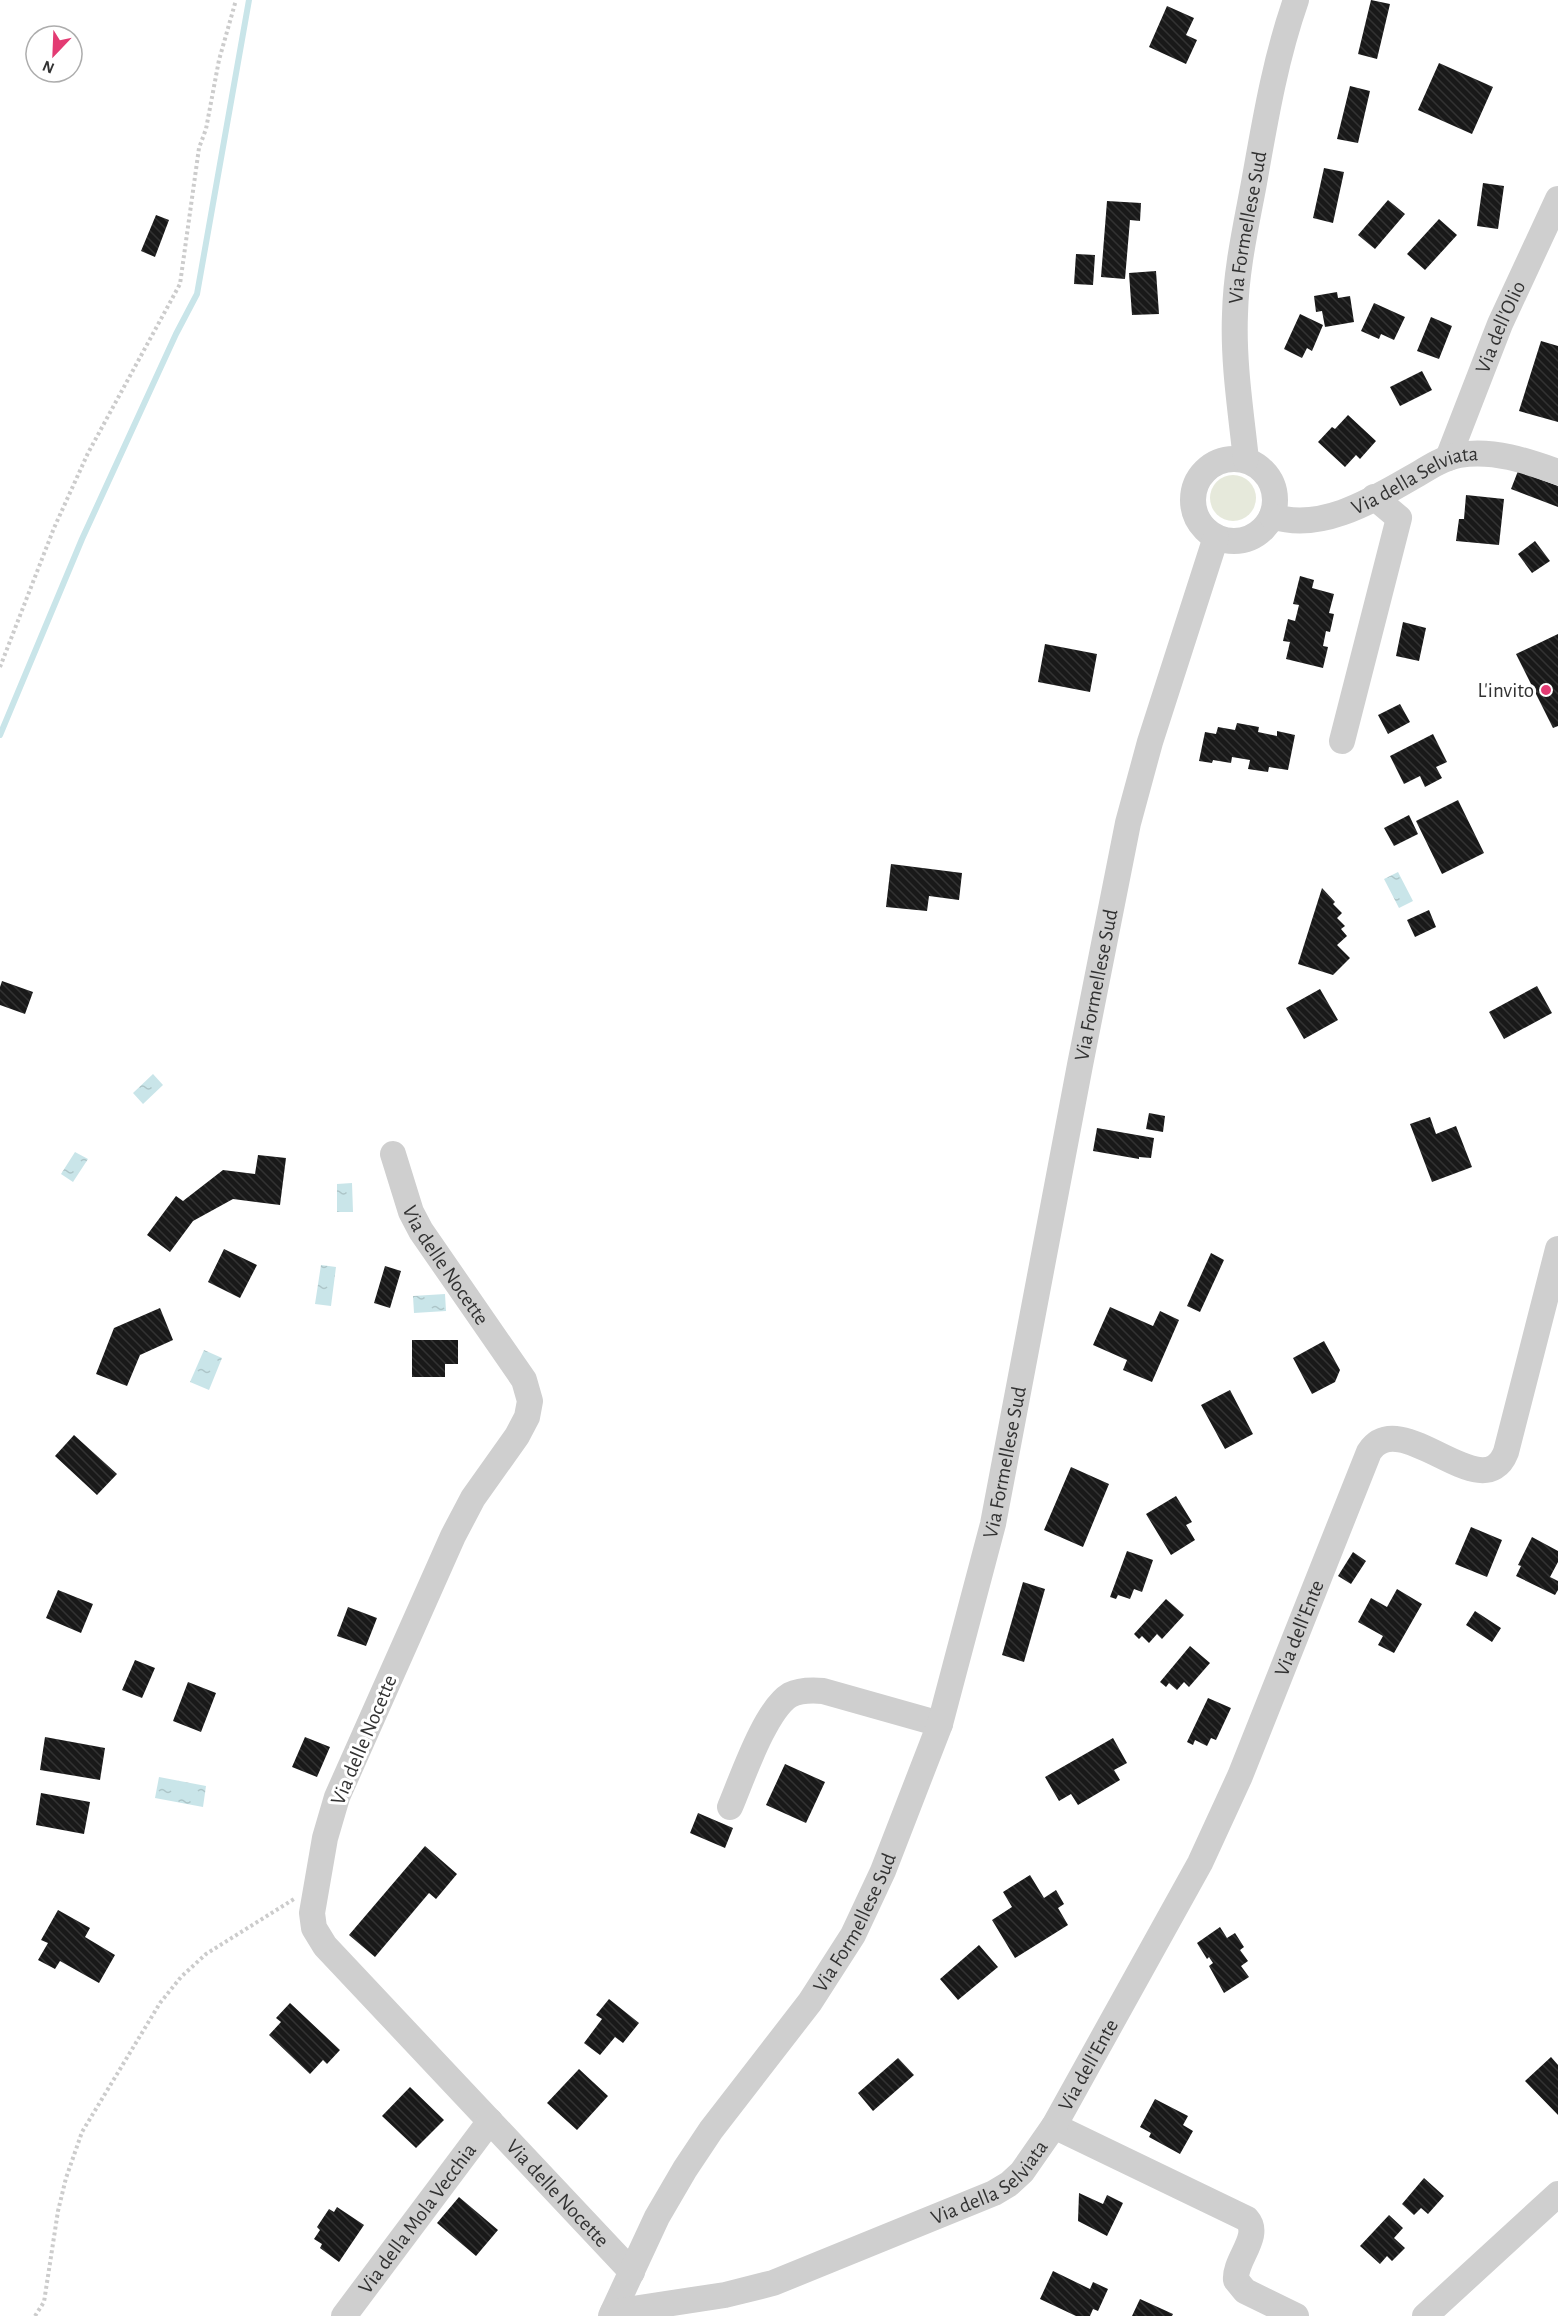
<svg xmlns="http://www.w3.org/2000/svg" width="1558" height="2316" viewBox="0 0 1558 2316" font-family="'Alegreya Sans',sans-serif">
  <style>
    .green { fill: #e6e9db }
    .water { fill: url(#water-ripples) }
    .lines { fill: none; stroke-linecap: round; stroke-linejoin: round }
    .stream { stroke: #c9e5e9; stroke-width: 6 }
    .building { fill: url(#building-back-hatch) }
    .path { stroke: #ccc; stroke-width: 4; stroke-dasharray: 3 3; stroke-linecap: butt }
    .minor { stroke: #cfcfcf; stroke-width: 26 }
    .poi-dot { fill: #e33b73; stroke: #fff; stroke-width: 2 }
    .labels { text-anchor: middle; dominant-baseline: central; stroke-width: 6; stroke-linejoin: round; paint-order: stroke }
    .street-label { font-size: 21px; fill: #323232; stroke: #fff }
    .poi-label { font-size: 21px; fill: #323232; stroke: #fff; text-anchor: end }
  </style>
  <defs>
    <pattern id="water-ripples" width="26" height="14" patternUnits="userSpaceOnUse" patternTransform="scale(1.5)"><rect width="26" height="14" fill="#c9e5e9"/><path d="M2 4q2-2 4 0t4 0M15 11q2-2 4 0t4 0" fill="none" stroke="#adc5c8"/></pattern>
    <pattern id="building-back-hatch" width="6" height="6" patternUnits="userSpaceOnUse" patternTransform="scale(1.5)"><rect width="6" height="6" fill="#191919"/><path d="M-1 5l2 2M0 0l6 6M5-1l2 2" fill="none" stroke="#323232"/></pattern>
  </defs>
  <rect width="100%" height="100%" fill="#fff"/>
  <path class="green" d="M1210 498a23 23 0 1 1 46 0a23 23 0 1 1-46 0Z"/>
  <path class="water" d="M1398,872L1413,901L1399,908L1384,879Z
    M153,1074L163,1085L143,1104L133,1093Z
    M75,1152L88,1159L73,1182L61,1174Z
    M352,1183L353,1212H337V1184Z
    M321,1265L336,1267L331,1306L315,1304Z
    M445,1294L446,1311L414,1313L413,1296Z
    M204,1350L222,1358L209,1390L190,1382Z
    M159,1777L206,1786L203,1807L155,1798Z"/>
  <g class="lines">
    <path class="stream" d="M0,735L82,539L176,334L197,294L249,0"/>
  </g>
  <path class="building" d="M1371,0L1390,4L1377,59L1358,54Z
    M1167,6L1194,18L1186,35L1197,40L1186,64L1149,47Z
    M1439,63L1493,87L1472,134L1418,110Z
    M1350,86L1370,91L1358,143L1337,139Z
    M1324,168L1344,172L1333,223L1313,218Z
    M1483,183L1504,186L1498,229L1477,226Z
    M1388,200L1405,214L1375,249L1358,235Z
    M1107,201L1141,203L1140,221L1130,220L1125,279L1101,277Z
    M156,215L169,220L155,257L141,251Z
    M1439,219L1457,235L1425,270L1407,254Z
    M1076,254L1095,255L1093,285L1074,284Z
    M1156,271L1159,314L1132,315L1129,273Z
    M1337,292L1338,298L1350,296L1354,322L1325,327L1322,311L1316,312L1314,296Z
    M1374,303L1405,317L1394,340L1381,334L1379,339L1361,331Z
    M1300,314L1323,325L1312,351L1307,348L1302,358L1284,349Z
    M1431,317L1452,326L1439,359L1417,351Z
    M1541,341L1558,346V422L1519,411Z
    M1422,371L1432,390L1400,406L1390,387Z
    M1348,415L1376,441L1360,459L1356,455L1345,467L1318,442L1332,427L1335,429Z
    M1518,471L1558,486V507L1511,489Z
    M1466,495L1504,499L1499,545L1456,541L1459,519H1464Z
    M1535,541L1550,561L1532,573L1518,554Z
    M1300,576L1314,580L1312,588L1334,594L1329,613L1334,614L1330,632L1326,631L1323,646L1328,647L1323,668L1286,659L1290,642L1283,641L1288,619L1295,621L1299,605L1293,604Z
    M1403,622L1426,628L1419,661L1396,656Z
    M1558,634V726L1553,728L1516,654Z
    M1045,644L1097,654L1090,692L1038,682Z
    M1400,704L1410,722L1388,734L1378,715Z
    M1237,723L1259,727L1258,732L1277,736V731L1295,735L1288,770L1269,767L1268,772L1248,769L1250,760L1232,757L1231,763L1213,760L1212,763L1199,761L1205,732L1216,734L1218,727L1235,730Z
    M1433,734L1447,762L1436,767L1442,778L1425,787L1420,776L1404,784L1390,756Z
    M1458,800L1484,853L1442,874L1416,821Z
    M1409,815L1418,834L1394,846L1384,828Z
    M891,864L962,873L959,900L929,896L927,911L886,907Z
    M1322,888L1335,902L1333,904L1342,913L1337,918L1345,926L1341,929L1347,936L1337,945L1350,958L1333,975L1298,964Z
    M1429,910L1436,927L1415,937L1407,920Z
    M2,981L33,992L25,1014L0,1005V987Z
    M1537,986L1552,1013L1504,1039L1489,1012Z
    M1320,989L1338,1020L1304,1039L1286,1008Z
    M1149,1113L1165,1116L1163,1132L1146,1129Z
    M1430,1117L1436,1134L1456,1126L1472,1167L1432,1182L1410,1124Z
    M1097,1128L1154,1138L1151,1158L1139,1157V1159L1093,1151Z
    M258,1155L286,1158L280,1205L233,1199L193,1221L170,1252L147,1235L176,1196L183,1201L223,1170L255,1174Z
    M224,1249L257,1265L240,1298L208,1282Z
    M1211,1253L1224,1260L1200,1312L1187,1306Z
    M385,1266L401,1271L390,1308L374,1303Z
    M1110,1307L1153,1326L1160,1311L1179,1320L1152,1382L1123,1370L1127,1360L1093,1345Z
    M160,1308L173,1340L140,1355L127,1386L96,1374L114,1328Z
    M412,1340H458V1364H445V1377H412Z
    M1324,1341L1340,1370L1335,1382L1312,1394L1293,1358Z
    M1230,1390L1253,1434L1225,1449L1201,1405Z
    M74,1435L117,1474L97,1495L55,1456Z
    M1071,1467L1109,1484L1083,1547L1044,1530Z
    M1176,1496L1192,1522L1186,1525L1195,1540L1171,1555L1146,1514Z
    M1471,1527L1502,1540L1487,1577L1455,1564Z
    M1532,1537L1558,1551V1562L1550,1577L1558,1581V1590L1555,1595L1516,1576L1521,1566L1518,1565Z
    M1127,1551L1153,1560L1142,1592L1134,1589L1130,1599L1118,1595L1116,1599L1110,1597Z
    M1353,1552L1366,1561L1351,1584L1338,1576Z
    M1023,1582L1045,1589L1024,1662L1002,1655Z
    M1397,1589L1422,1604L1394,1653L1378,1645L1383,1636L1358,1622L1371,1598L1387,1607Z
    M58,1590L93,1604L81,1633L46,1618Z
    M1166,1599L1184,1615L1162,1639L1157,1634L1149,1643L1142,1636L1139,1639L1134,1634Z
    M348,1607L377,1618L366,1646L337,1636Z
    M1475,1611L1501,1628L1492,1642L1466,1625Z
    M1190,1646L1210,1663L1189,1687L1184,1682L1177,1690L1169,1683L1166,1687L1160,1682Z
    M135,1660L155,1668L142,1698L122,1690Z
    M188,1682L216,1693L201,1732L173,1721Z
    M1208,1698L1231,1708L1216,1740L1211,1738L1207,1746L1195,1740L1193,1745L1187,1742Z
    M45,1737L105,1748L100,1780L40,1770Z
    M305,1737L330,1747L317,1777L292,1767Z
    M1113,1738L1127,1763L1114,1770L1120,1780L1078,1805L1071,1794L1059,1801L1045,1777Z
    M785,1764L825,1782L806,1823L766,1805Z
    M41,1793L90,1802L84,1834L36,1825Z
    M698,1813L733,1828L725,1848L690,1833Z
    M425,1846L457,1874L436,1899L429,1893L375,1957L349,1935Z
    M1030,1875L1044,1898L1056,1890L1064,1904L1058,1908L1068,1925L1015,1958L992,1920L1012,1907L1003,1892Z
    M58,1910L90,1928L85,1937L115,1955L99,1983L60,1961L55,1969L38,1960L48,1943L41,1940Z
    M1220,1927L1227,1938L1235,1933L1244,1947L1240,1950L1248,1961L1241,1966L1249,1977L1224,1993L1209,1966L1213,1963L1209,1957L1207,1959L1197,1943Z
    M979,1945L998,1967L958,2000L940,1979Z
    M609,1999L639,2023L623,2043L615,2037L600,2055L584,2043L602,2019L596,2015Z
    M290,2003L340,2050L327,2064L323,2060L310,2074L269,2035L281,2022L276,2018Z
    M1551,2057L1558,2065V2115L1525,2081Z
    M898,2058L914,2075L873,2111L858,2093Z
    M579,2069L608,2096L577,2130L547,2103Z
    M410,2087L444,2120L416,2148L382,2116Z
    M1155,2099L1188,2116L1183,2125L1193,2131L1180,2154L1149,2137L1151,2133L1140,2127Z
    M1424,2178L1444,2196L1428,2214L1421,2208L1414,2215L1402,2204Z
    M1079,2193L1103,2204L1107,2195L1123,2203L1107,2236L1078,2221Z
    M459,2197L498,2230L476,2256L437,2223Z
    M337,2207L364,2225L339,2262L320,2248L322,2244L314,2239L320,2230L317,2227L329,2209L334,2212Z
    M1389,2215L1403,2228L1394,2238L1405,2248L1392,2261L1387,2256L1380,2264L1360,2246Z
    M1053,2271L1090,2289L1093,2282L1108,2289L1098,2311L1093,2309L1090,2316H1076L1040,2299Z
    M1140,2299L1173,2314L1172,2316H1132Z"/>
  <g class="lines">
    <path class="path" d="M0,667L54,528L88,453L180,284L199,148L206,129L219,60L236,0
      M35,2316L44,2302L58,2211L66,2178L82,2132L160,2003L181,1977L206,1954L294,1899"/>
    <g class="minor">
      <path id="s1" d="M1448,458L1500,324L1558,199"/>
      <circle cx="1234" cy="500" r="41"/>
      <path id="s2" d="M1246,460C1241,412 1233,363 1235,314C1236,270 1246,226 1254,183C1265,121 1275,60 1296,0"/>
      <path id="s3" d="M1272,516C1322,533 1376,498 1418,474C1431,466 1444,458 1459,455C1493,449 1527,461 1558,472"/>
      <path d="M1342,741L1399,518L1374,497"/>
      <path id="s4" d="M393,1154L411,1212L421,1231L524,1380L530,1401L527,1417L517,1436L473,1498L453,1536L337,1797L325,1838L312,1913L314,1928L325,1946L632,2272"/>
      <path d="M730,1807C742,1779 765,1710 790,1695C800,1690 812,1690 823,1691L940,1724"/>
      <path d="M1054,2126L1247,2219C1262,2236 1234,2260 1236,2280L1245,2291L1296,2316"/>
      <path id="s5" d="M344,2316L490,2121"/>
      <path id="s6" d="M611,2316L657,2217L685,2169L711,2130L810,2002L853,1935L883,1871L940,1724L993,1524L1080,1065L1128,823L1150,742L1216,537"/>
      <path id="s7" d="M615,2316L613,2312L725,2295L773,2283L994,2193L1009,2184L1022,2172L1054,2126L1200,1863L1240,1776L1369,1452C1401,1403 1483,1511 1506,1452L1558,1249"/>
      <path d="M1425,2316L1558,2194"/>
    </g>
  </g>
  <circle class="poi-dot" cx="1546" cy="690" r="6"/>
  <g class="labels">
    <g class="street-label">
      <text stroke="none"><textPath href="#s2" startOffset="234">Via Formellese Sud</textPath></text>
      <text stroke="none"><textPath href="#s1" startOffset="141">Via dell'Olio</textPath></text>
      <text stroke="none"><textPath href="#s3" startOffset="152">Via della Selviata</textPath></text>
      <text stroke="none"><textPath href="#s6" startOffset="1437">Via Formellese Sud</textPath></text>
      <text stroke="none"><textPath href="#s4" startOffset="124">Via delle Nocette</textPath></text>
      <text stroke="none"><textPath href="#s6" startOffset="951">Via Formellese Sud</textPath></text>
      <text stroke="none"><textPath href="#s7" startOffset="1053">Via dell'Ente</textPath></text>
      <text transform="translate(364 1740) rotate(-67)">Via delle Nocette</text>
      <text stroke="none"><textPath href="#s6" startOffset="465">Via Formellese Sud</textPath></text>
      <text stroke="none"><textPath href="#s7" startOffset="567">Via dell'Ente</textPath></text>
      <text stroke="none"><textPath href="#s7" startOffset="408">Via della Selviata</textPath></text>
      <text stroke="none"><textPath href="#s4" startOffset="1222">Via delle Nocette</textPath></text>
      <text stroke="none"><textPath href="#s5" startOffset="122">Via della Mola Vecchia</textPath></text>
    </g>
    <g class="poi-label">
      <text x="1534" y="690">L'invito</text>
    </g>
  </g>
  <g transform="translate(54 54) rotate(203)"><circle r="28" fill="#ffffff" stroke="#adadad" stroke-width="1.5"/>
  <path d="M0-4.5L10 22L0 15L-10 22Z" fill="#e33b73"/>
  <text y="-9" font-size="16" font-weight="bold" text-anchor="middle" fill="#323232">N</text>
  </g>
</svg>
